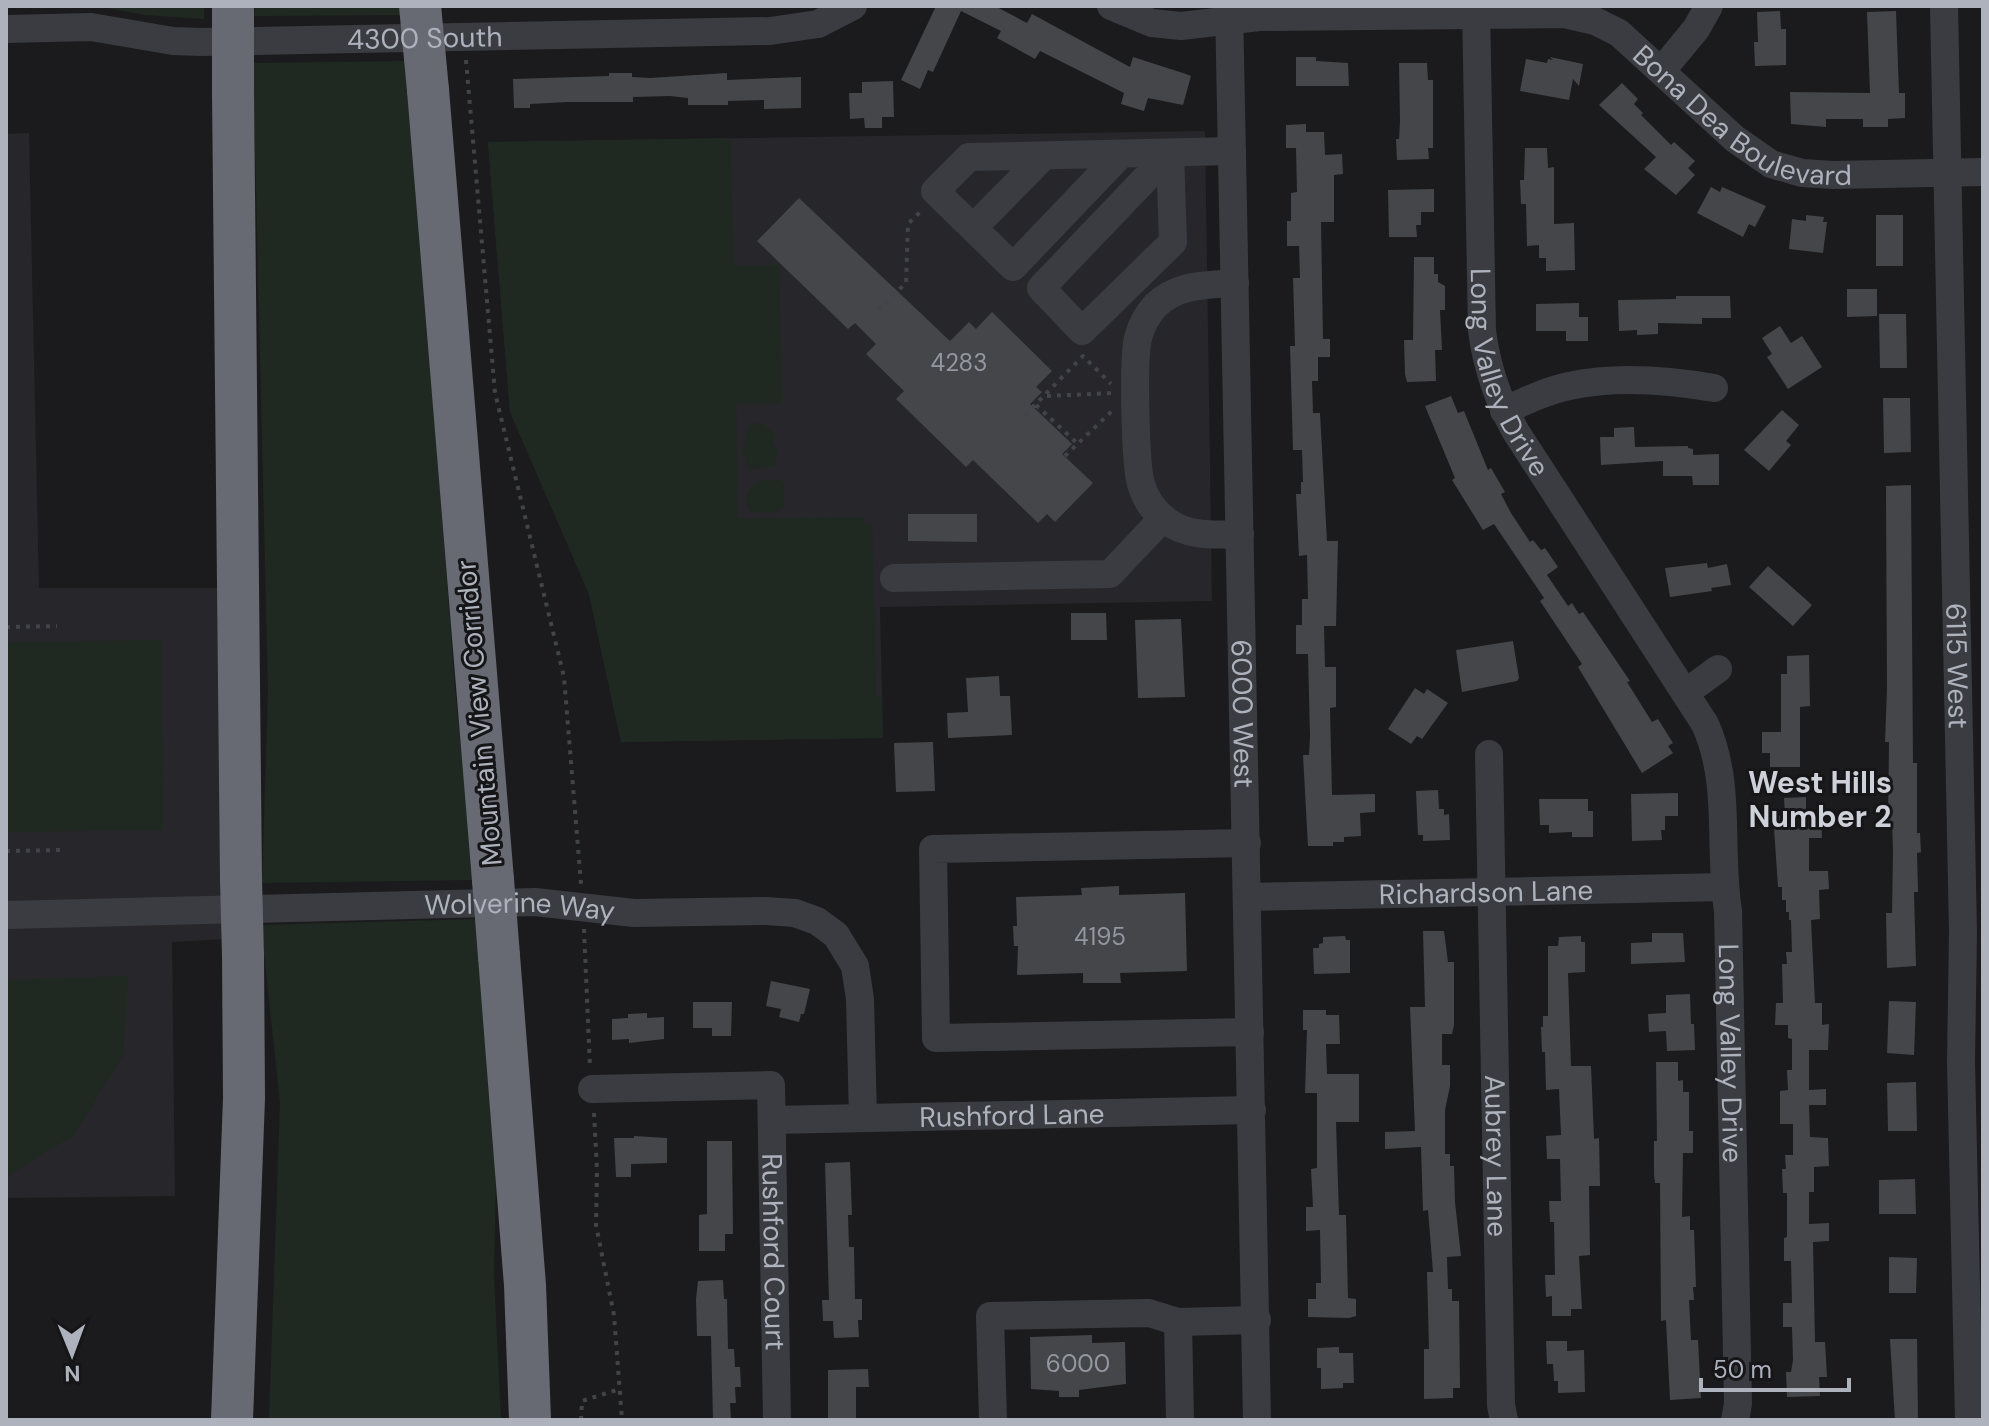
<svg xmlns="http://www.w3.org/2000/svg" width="1989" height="1426" viewBox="0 0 1989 1426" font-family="'DM Sans',sans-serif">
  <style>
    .built { fill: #27262a }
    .green { fill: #202921 }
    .building { fill: #45464a }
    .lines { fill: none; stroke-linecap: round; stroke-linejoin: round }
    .path { stroke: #414449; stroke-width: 4; stroke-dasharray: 4 6; stroke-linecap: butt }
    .minor { stroke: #3b3c42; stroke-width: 28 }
    .highway { stroke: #676a73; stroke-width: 42 }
    .highway-bridge { stroke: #676a73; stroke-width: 42 }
    .labels { text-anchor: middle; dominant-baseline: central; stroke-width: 6; stroke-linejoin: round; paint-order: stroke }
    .number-label { font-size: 24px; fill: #9397a0 }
    .street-label { font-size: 28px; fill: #adb2bd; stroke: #161618 }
    .neighbourhood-label { font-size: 30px; font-weight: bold; fill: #ced1d9; stroke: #161618 }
  </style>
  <rect width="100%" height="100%" fill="#1b1b1d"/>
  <path class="built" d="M1205,131L1212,601L880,607L883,738L621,742L589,594L510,412L488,142Z
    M29,133L39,588H220L227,939L172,942L175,1196L6,1198V134Z"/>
  <path class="green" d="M26,6H204V19L145,15L101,7Z
    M255,6H402V15L254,16Z
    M408,61L455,689L476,880L262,883L268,691L253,63Z
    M730,138L734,266L779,265L782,403L736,404L738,519L865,517V523H872L876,697L882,698V738L621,742L589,594L510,412L488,142Z
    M754,423C764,423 769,427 775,436L772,444L778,449L774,466L751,470L747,467L742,450L746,441V431Z
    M780,479L784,485V507L774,513L751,512L746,505L747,492L758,481Z
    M161,640L163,830L6,832V642Z
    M480,919L497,1126L494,1275L501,1420H269L280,1103L261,925Z
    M128,976L123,1055L74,1135L6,1177V980Z"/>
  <path class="building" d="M936,6H995L1027,23L1032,14L1130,67L1133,57L1186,74L1191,76L1183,105L1148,98L1144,111L1121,104L1124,93L1040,51L1035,59L997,38L1001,31L961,11L933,72L928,70L920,89L901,80Z
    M1780,11L1781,29H1786V65L1755,66L1754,42H1758L1757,12Z
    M1896,11L1899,93H1905V118L1888,119V127H1863V119H1826V127L1791,124L1790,92L1870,93L1867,12Z
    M1296,57H1316V61L1348,63L1349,86H1296Z
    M1550,57L1583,64L1579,86L1573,79L1569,100L1520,91L1526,59L1547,63L1548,59L1553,60Z
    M1399,63H1427L1428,80H1433V148H1428L1429,159L1397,160L1396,139H1399L1400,122Z
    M609,73H632V77L650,78L727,73V80L801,77V108L764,109V100L728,101V105H688V98L670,96L633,97V102H568L530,104V108H514L513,79L609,76Z
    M893,81L894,117H882V128H865L864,118L850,119L849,93H862V82Z
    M1622,83L1638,99L1634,104L1643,113L1641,115L1671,145L1674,142L1695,161L1688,168L1695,175L1676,195L1644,169L1656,157L1599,105Z
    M1306,124V132H1324L1325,155L1342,154L1343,174L1334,175V222H1321L1323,339H1330V357H1318V381H1312L1313,413H1320L1327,541H1338L1336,626H1324L1325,667H1336V707L1330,708L1332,795L1375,794V812L1360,813L1361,836L1344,837V842H1333V846H1308L1303,755H1309L1310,736L1308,654H1296V625H1302V599H1308L1307,555L1299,556L1296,494H1301V482H1303L1302,450H1293L1290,346H1295L1293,278H1300L1299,246H1287V221H1291V193L1297,192L1296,148H1286V125Z
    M1525,148H1547L1548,168L1554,167V224L1574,223L1575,270L1546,271V258H1539V245L1527,246L1526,204H1521L1520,180H1524Z
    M1711,187L1720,192L1722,187L1766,206L1755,227L1749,224L1743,237L1697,213Z
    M1434,189V212H1421V225H1416L1417,237H1389L1388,190Z
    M799,198L950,341L969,322L976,329L992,312L1052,371L1036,387L1042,392L1030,404L1072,444L1062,454L1093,483L1055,522L1047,514L1038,523L973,460L966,467L896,399L904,391L866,354L876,344L855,323L848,329L757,241Z
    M1806,215L1824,217L1823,222H1827L1823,253L1789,249L1792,219L1806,221Z
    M1876,215H1903V266H1876Z
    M1414,257H1434V274H1438V282L1445,286V310H1440L1442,350H1435L1436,381L1407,382L1405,374L1404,340H1413Z
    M1847,289H1877V316L1847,317Z
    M1676,296H1730L1731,318H1702V324L1658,323V334L1637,335V330L1619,331L1618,300L1676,299Z
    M1579,303V317H1588V341H1566V331H1536V304Z
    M1879,314H1906L1907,368H1880Z
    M1780,326L1791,343L1802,336L1822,367L1788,389L1767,357L1772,354L1762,338Z
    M1451,396L1458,413L1464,411L1488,470L1491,468L1505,492L1501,494L1511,513L1530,542L1533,540L1541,550L1545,548L1558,567L1547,575L1568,606L1572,603L1579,614L1583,612L1630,681L1627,682L1652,722L1658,719L1673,743L1668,746L1673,753L1642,773L1578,667L1582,664L1540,601L1544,598L1494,524L1483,530L1452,480L1455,478L1425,406Z
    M1883,398H1910L1911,452L1884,453Z
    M1782,410L1799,425L1786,441L1791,445L1769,471L1744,450Z
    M1634,427L1635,447L1688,446V448L1693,449V455L1719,454V485H1693L1692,476H1663V461L1601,465L1600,437H1614V428Z
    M1911,485L1913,763H1917V833H1920L1921,852L1917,853L1918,892H1914L1916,966L1887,968L1886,913H1892L1893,851L1892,821H1888L1889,742H1885L1887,689L1886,486Z
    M908,514H977V542L908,541Z
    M1707,563L1708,568L1727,564L1731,585L1711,588L1712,591L1670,597L1665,568Z
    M1768,566L1812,605L1793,626L1749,587Z
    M1071,613H1106L1107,640H1071Z
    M1181,619L1185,697L1138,698L1135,620Z
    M1513,641L1519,678L1517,681L1462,692L1456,650Z
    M1809,655L1810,706L1800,707V767H1770V753H1762V732H1781V674H1787V656Z
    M999,676L1000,696H1010L1012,735L948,738L947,713L968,712L966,678Z
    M1415,688L1424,694L1427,689L1448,703L1422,739L1417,736L1411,744L1388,729Z
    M933,742L935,791L896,792L894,743Z
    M1438,790L1439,809H1444V815L1449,814L1450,840L1423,841V835H1418L1416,791Z
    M1678,793V816H1665V830H1661L1662,840L1632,841L1631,794Z
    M1806,797V816L1821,815L1822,838H1809V871H1828L1829,889L1819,890L1820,919L1811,920L1815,1003H1822V1025L1829,1024L1828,1050H1809V1090L1826,1089V1105H1809L1810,1137L1828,1138L1829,1166L1814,1167V1192H1809V1224L1829,1223V1241L1813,1242L1815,1342H1825L1827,1377H1819L1820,1396L1787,1397L1786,1372H1791L1793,1360L1792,1327H1783V1303H1792L1791,1261H1784V1238L1787,1237V1193H1783L1782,1169H1786L1785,1155H1793V1124H1780V1091L1788,1090L1787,1070H1792V1039L1788,1038V1025H1775L1776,1003H1783L1782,964H1787L1786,952H1792L1791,920H1789V912H1786V900H1782V887H1778L1774,828H1778V816H1785L1784,798Z
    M1539,799H1588V811H1593V837H1572V832L1549,833V825H1540Z
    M1119,886V895L1185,893L1187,971L1120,973L1121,983H1083V973L1017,975L1018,946H1014L1013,926H1017L1016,897L1082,895L1081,888Z
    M1423,931H1444L1448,962H1454V1025L1452,1034H1442V1065H1450V1086L1445,1110V1154H1450V1166H1454L1455,1202L1461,1256L1447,1257L1448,1289H1452V1301H1459L1460,1388H1453V1398L1424,1399V1349H1429L1427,1272H1433L1428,1210L1423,1211L1421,1147L1385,1149V1132L1415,1131L1410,1007H1425Z
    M1652,933H1683L1685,962L1631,964V943L1652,942Z
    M1345,936L1346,940H1350V973L1314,974L1313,948H1319V944L1323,943V937Z
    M1581,936V942H1585V972L1568,973L1571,1066H1591L1594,1139L1599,1138L1600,1186H1589L1590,1255L1579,1256L1582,1309H1571V1316H1552V1296L1546,1297L1545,1275H1555L1554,1222H1550L1549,1201H1561L1560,1159H1547L1546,1136L1561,1135L1559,1089L1546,1090L1545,1052H1542L1541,1027H1543V1016H1548V946H1558L1559,937Z
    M771,981L810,989L804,1014H801L799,1022L779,1017L781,1009L766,1006Z
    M1690,994L1691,1024H1694L1695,1050L1667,1051L1666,1031L1649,1032L1648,1014L1666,1013V995Z
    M1889,1001L1916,1002L1914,1055L1887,1053Z
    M693,1002H732L731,1036H712V1028H693Z
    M1303,1010H1326V1015H1339L1340,1044H1326L1327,1074H1359V1122H1336L1339,1215H1346L1348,1298L1356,1299V1316L1349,1318L1308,1317V1299H1316V1283H1321L1320,1230L1306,1231V1207H1313L1311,1169L1317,1168V1093H1305L1307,1030H1303Z
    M647,1013V1018L664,1017V1039L629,1043V1039L612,1040V1019L628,1018V1014Z
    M1656,1062H1678V1081L1683,1080V1092H1689V1131H1693V1153H1683L1682,1217L1690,1216V1230H1694L1696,1287H1693L1694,1300H1689L1691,1340H1698L1701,1398L1670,1400L1666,1320L1661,1321L1660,1183H1655L1654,1175V1141H1657Z
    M1916,1082L1917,1131H1888L1887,1083Z
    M634,1136L667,1138V1163L631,1164V1177H616L614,1138H634Z
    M707,1141H732L733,1234H725V1251H699V1215L707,1214Z
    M850,1162L852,1215H848L849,1247H854L855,1299H862V1320H858L859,1337L834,1338L833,1321H823L822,1300H829L825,1163Z
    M1915,1179L1916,1214H1879V1180Z
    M1889,1257L1917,1258L1916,1293H1889Z
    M723,1280L724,1299H727L728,1349H734L735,1367H740L741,1387H735L736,1403H730L731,1420H713L711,1336H697L696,1299L698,1281Z
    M1092,1335V1343L1125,1342L1126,1384L1079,1390V1397H1059V1391L1031,1389L1030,1337Z
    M1890,1339H1917L1918,1420H1895Z
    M1546,1341H1567V1351L1584,1350L1585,1392L1558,1393V1381H1554L1553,1364H1547Z
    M1339,1347V1353H1353L1354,1383H1343V1388L1321,1389V1368H1317V1348Z
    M868,1369L869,1387H856V1420H828V1370Z"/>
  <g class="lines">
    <path class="path" d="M466,60L495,393L564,677L581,884
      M878,310L906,283L908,224L923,209
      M1047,396L1114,393
      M1036,405L1078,444
      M1025,415L1083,356L1111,384
      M1065,456L1113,410
      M6,627L57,626
      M6,851L61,850
      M584,929L590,1068
      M594,1113L597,1171L596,1225L614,1315L622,1420
      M581,1420L582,1401L620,1389"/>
    <g class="minor">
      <path id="s1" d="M1111,6L1152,23L1181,26L1259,17L1565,14L1595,21L1619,33L1735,139L1771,164L1802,173L1833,175L1983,172"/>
      <path id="s2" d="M1229,6L1257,1420"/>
      <path id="s3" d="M1476,6L1482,331C1487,368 1497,399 1516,432L1705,724C1732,784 1718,848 1728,911L1738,1404L1735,1420"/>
      <path id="s4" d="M1944,6L1963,932L1961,1062L1969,1420"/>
      <path id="s5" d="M6,29L91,27L173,41L202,42L770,31L818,24L853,6"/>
      <path d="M1662,70L1696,29L1709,6"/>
      <path d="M1170,153L1173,242L1082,331L1041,288Z"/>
      <path d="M1121,154L1013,267L935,191L969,157L1232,151"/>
      <path d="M973,228L1044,156"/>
      <path d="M1235,283C1206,285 1177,284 1155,306C1147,315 1141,326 1138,338C1133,359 1135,464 1141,484C1145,498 1153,510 1164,519C1186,537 1214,535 1240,534"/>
      <path d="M1504,411C1525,401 1546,391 1569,386C1615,376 1668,380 1714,388"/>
      <path d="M894,578L1110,574L1163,518"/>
      <path d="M1685,693L1718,669"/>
      <path id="s6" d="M1489,754L1501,1405L1504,1420"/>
      <path d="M1247,843L933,849L936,1038L1250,1032"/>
      <path id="s7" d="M1248,897L1724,887"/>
      <path id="s8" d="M6,915L535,902L634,913L766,911L795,913L817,921L836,935L855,966L860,999L863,1118"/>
      <path id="s9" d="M592,1089L771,1085L777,1420"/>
      <path id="s10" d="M772,1120L1252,1110"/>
      <path d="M1178,1322L1180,1420"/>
      <path d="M993,1420L990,1316L1149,1313L1178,1322L1257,1320"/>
    </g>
    <path class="highway" d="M428,90L493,880
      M233,93L241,879
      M499,956L525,1285L530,1420
      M232,1420L244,1098L243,956"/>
    <path class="highway-bridge" d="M420,6L428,90
      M233,93V6
      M241,879L243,956
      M493,880L499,956"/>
  </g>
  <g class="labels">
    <g class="number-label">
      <text x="959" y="362">4283</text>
      <text x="1100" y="936">4195</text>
      <text x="1078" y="1363">6000</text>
    </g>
    <g class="street-label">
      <text stroke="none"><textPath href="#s5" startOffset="420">4300 South</textPath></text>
      <text stroke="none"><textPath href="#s1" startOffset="670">Bona Dea Boulevard</textPath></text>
      <text stroke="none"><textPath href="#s3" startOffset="372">Long Valley Drive</textPath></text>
      <text stroke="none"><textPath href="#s4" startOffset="660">6115 West</textPath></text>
      <text transform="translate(479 713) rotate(-95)">Mountain View Corridor</text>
      <text stroke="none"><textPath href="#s2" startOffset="708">6000 West</textPath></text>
      <text stroke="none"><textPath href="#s7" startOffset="238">Richardson Lane</textPath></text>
      <text stroke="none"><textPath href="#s8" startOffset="514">Wolverine Way</textPath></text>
      <text stroke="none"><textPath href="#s3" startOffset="1112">Long Valley Drive</textPath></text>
      <text stroke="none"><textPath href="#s10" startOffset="240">Rushford Lane</textPath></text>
      <text stroke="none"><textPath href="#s6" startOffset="402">Aubrey Lane</textPath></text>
      <text stroke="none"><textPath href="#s9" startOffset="346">Rushford Court</textPath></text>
    </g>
    <g class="neighbourhood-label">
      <text x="1820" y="782">West Hills<tspan x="1820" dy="34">Number 2</tspan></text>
    </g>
  </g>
  <rect width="1989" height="1426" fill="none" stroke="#adb2bd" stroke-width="16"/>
  <g transform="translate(72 1354) rotate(179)" stroke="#161618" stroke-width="6" paint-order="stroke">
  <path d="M0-6L14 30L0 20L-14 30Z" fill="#adb2bd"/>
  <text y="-12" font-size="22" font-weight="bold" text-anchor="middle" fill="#adb2bd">N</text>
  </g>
  <path d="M1701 1378v12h148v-12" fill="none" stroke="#adb2bd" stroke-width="4"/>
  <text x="1713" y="1378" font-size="24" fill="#adb2bd" stroke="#161618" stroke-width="6" paint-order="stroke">50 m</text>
</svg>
